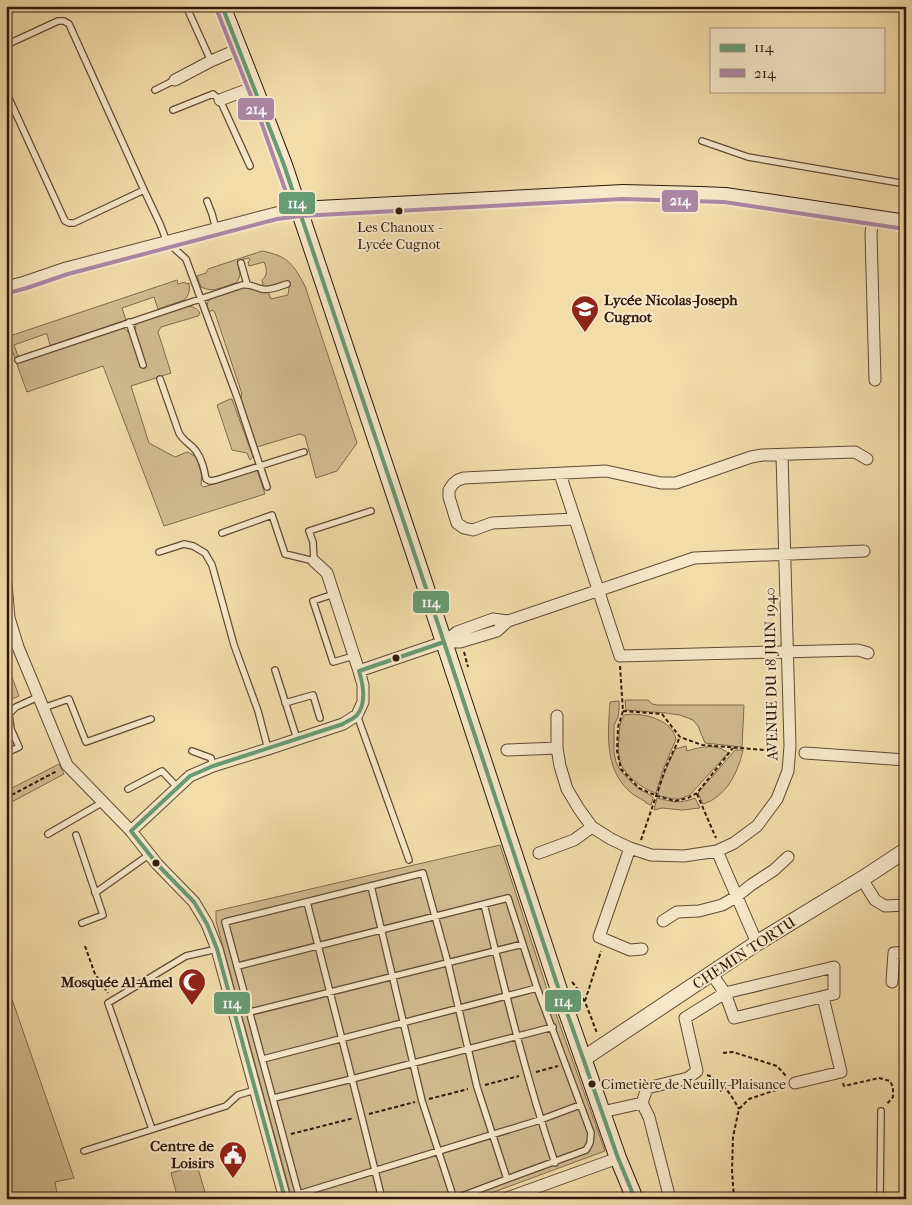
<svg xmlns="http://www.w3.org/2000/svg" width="912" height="1205" viewBox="0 0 912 1205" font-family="'IM FELL French Canon',serif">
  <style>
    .green { fill: #d0bb8f; stroke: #806a4e }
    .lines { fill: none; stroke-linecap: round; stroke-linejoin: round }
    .service-casing { stroke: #614a34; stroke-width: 8 }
    .minor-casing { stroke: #614a34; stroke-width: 13 }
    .tertiary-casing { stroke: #614a34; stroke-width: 17 }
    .secondary-casing { stroke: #31190c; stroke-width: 18 }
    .path { stroke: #31190c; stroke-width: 2; stroke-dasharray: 4 2.5; stroke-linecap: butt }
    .service { stroke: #f6e8c8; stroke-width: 5.5 }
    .minor { stroke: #f6e8c8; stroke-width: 11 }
    .tertiary { stroke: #f6e8c8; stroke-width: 15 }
    .secondary { stroke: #f6e8c8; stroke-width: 16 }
    .bus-1-casing { stroke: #f6e8c8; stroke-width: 8 }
    .bus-2-casing { stroke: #f6e8c8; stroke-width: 8 }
    .bus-1 { stroke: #669b73; stroke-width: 4 }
    .bus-2 { stroke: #ab87a6; stroke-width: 4 }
    .bus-dot { fill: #31190c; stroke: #f6e8c8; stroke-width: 2 }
    .labels { text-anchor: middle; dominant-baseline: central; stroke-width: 4; stroke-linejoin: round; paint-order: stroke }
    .bus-label { font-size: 14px; fill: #31190c; stroke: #f6e8c8 }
    .poi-label { font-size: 15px; font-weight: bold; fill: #31190c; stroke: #f6e8c8; text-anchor: end }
    .street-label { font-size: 15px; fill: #31190c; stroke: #f6e8c8 }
    .line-badge { stroke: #f6e8c8; stroke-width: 2 }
    .badge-label { font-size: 14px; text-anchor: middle; font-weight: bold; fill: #fff }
  </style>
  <rect width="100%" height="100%" fill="#f1dcaa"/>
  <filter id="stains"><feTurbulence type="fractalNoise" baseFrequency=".004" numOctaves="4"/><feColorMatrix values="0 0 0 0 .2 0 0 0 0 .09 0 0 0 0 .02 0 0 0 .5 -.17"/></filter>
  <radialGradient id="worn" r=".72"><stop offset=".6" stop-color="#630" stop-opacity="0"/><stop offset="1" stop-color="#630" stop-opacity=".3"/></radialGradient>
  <path class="green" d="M262,251C288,256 293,264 305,286L357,443L337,471L316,478L305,436L300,434L257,447L242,403L241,397L242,394L215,313L213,310L209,312L207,306L208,301L213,297L245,286L268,292L271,299L288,295L289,288L286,282L269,287L261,286L263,284L262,280C268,275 267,269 264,262L249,266L248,262L250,260L249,258L237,261L240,274L239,278L236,283L214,290L206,289L201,287L197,276L206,273L208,269Z
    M177,280L178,284L185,282L186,284L189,283C190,290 189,296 184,300L158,309L154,297L122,308L126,320L52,345H50L47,334H45L14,345L18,356L15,358L7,337Z
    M183,306C191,306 196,307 200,313L198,316L161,327L158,332L171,373L131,386L149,443L175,457L187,452C205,460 202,468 201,485L204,487L257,470L265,494L164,526L103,366L27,392L16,362L121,328L125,329L131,335L142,367L146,366L135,330L136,324L138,321Z
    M230,399H232L253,457L250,460L247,453L232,450L217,405Z
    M6,661L19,696L6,702Z
    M625,700H648L652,704L657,705H744L742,747L705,743L698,726L693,720L680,715L666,713L626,710Z
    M619,701V709L618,717L614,725V752L616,762L620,770L633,784L639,789L652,796L653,798L651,805L646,803V802C640,798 634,796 629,791C604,768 608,732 610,702Z
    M632,714C649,715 671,720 676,739L663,770L656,793C643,789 625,776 620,762C618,754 618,746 619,738C619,730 620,722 624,715Z
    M686,746L687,751C700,747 717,743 728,753L690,795L679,799H674L660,796L658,794C661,778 669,763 675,749Z
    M735,750H743C738,773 726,797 703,804L698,793Z
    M59,764L64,774L6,805V791Z
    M657,798C673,802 679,804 695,798L700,808L682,810L662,808L654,810Z
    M500,845L547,989L605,1151L475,1199H292L216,921V911Z
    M6,982L74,1178L55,1182L58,1199H6Z
    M197,1165L207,1199H178L171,1173Z"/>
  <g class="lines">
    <g class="service-casing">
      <path id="service" d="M186,6L211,61
        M6,45L58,21H64L69,24L144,190L74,223H69L65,221L6,92
        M155,90L175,80
        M173,110L213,94L220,100L250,166
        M702,141L748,157L906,184
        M144,190L160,224L167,242L186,259L237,397L267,487
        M207,201L212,214L216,229
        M241,263L247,284
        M129,322L143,365
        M18,360L242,285C251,284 254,287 262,289C270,291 280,286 287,284
        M160,379L179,433C183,441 191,444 196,451C202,459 204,469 206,479L210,481L216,480L304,452
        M222,533L272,515L285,554L314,561L313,542L309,531L371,511
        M159,552L184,544L193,546L205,553L212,565L234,645L258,711L268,749
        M334,594L313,601L333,662L354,656
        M275,670L297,739
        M285,703L313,695L320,718
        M43,708L69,699L86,742L151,719
        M357,715L409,860
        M192,751L211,758L213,766
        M6,753L19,747L11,729L9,714L16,707L38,697
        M128,789L162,771L178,788
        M48,834L103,802
        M76,835L103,915L82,923
        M371,886L422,1101L454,1199
        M95,893L150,854
        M307,902C332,1001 358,1100 382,1199
        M484,904C505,991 526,1078 555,1163
        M238,966L508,898L537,988L591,1133L590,1143L586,1150L507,1179
        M250,1012L523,944
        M263,1059L537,988
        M274,1098L352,1079L553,1027
        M152,1129L108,1003L186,956L217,949
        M84,1151L226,1106L238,1095L255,1090
        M299,1194L540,1120L580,1105
        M300,1199L225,922L423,873L448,963L477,1087L507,1179L454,1199
        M880,1199L881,1111"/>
    </g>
    <g class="minor-casing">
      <path id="minor" d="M175,80L211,61L239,49
        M220,100L254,87
        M873,218L871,233L875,380
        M6,287L25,282L66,268L276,213L299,210
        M560,474L620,656L858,650L868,653
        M574,519L492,523L473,530L464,528L457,523L449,497V490L453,484L458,480L464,478L606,471L661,483H676L751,457L762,455L855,452L867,459
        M314,561L327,573L359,671
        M6,583L9,618L18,647L67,765L131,831L157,864L194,902L207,924L217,949L285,1199
        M444,642L457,632L493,619L508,621
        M557,716V748L560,766L567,789L579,809L592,827L611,839L630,848L651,855L684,856L717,851L734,843L757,826L777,799L788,771L790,746L782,455
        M507,750L557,748
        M805,753L906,760
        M131,831L190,776L213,766L268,749L343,724L357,715L363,702V685L359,671L444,642H460L497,631L508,621L694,558L864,551
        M630,848L599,937L630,950L642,949
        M717,851L757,943
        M539,853L574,840L592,827
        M862,879L875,900L885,906L906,905
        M663,921L677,912L699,911L722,905L736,897L751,885L774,870L788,857
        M892,982L894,953L906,952
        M795,1083L841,1072L823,997
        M642,1103L649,1117L670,1199
        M602,1112L642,1103L647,1088L688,1078L697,1071L685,1018L725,993L834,967V994L734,1018L725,993L711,973
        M504,1199L618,1158"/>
    </g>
    <g class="tertiary-casing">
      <path id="tertiary" d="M583,1059L757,943L862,879L906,850"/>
    </g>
    <g class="secondary-casing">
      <path id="secondary" d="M222,6L254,87L284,165L438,624L558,987L618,1158L635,1199
        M299,210L623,193L701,195L725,196L767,202L906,223"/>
    </g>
    <path class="path" d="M464,652L468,667
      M620,666L623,711L618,727L617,751L621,769L639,788L657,796L675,801L688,798L697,793L733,748
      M623,711L662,714L680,737L702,745L777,751
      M697,794L716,838
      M6,798L57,771
      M641,840L666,767L680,737
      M85,946L95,974L108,993
      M572,982C585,996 590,1016 597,1033
      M585,1001L601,951
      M723,1053L733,1052L777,1066L786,1076
      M536,1072L558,1066
      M707,1075C722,1080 732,1096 739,1109
      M843,1083L844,1086L879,1078L890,1081L893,1087V1097L886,1105
      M485,1085L519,1076
      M429,1099L468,1089
      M369,1114L415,1102
      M291,1134L354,1118
      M734,1199L732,1171L733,1137L739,1109L749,1099L785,1087"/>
    <use href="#service" class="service"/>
    <use href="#minor" class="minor"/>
    <use href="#tertiary" class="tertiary"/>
    <use href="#secondary" class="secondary"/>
    <g class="bus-1-casing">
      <path id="bus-1" d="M222,6L284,165L438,624L558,987L618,1158L635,1199
        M131,831L157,864L194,902L207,924L217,949L285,1199
        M131,831L190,776L213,766L343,724C347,721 354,719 357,715C367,703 363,684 359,671L444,642"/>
    </g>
    <g class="bus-2-casing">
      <path id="bus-2" d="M216,8L259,116L293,212
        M8,293L27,288L68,274L277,219L300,216L623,199L724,202L905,229"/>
    </g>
    <use href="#bus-1" class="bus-1"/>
    <use href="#bus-2" class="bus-2"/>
  </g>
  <defs>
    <g id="school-pin" transform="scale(1.4375)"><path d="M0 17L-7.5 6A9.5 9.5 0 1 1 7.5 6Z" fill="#8f2418" stroke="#f6e8c8"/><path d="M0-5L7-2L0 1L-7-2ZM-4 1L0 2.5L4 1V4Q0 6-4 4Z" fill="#fff"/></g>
    <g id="mosque-pin" transform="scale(1.4375)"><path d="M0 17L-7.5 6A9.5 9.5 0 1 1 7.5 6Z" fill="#8f2418" stroke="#f6e8c8"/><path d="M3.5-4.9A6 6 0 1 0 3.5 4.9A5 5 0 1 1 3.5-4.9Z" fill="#fff"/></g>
    <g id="civic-pin" transform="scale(1.4375)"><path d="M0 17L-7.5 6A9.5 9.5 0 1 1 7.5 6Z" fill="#8f2418" stroke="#f6e8c8"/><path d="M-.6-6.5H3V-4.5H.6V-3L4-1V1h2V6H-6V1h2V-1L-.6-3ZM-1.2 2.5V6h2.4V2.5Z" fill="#fff"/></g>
  </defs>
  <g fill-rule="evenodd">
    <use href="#school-pin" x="585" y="309"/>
    <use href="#mosque-pin" x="192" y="982"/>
    <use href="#civic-pin" x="233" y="1155"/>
  </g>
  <g class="bus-dot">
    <circle cx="399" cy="211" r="4.5"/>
    <circle cx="396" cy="658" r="4.5"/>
    <circle cx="156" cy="863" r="4.5"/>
    <circle cx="592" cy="1084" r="4.5"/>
  </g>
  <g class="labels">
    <g class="bus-label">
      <text x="399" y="227">Les Chanoux -<tspan x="399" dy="17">Lycée Cugnot</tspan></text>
      <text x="601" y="1084" text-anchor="start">Cimetière de Neuilly-Plaisance</text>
    </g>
    <g class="poi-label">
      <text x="604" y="300" text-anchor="start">Lycée Nicolas-Joseph<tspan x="604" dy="17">Cugnot</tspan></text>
      <text x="173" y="982">Mosquée Al-Amel</text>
      <text x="214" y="1146">Centre de<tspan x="214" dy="17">Loisirs</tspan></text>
    </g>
    <g class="street-label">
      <text transform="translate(771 674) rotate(-91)">AVENUE DU 18 JUIN 1940</text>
      <text transform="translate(744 953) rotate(-33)">CHEMIN TORTU</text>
    </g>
  </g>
  <g class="line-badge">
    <rect x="237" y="97" width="38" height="24" rx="5" fill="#ab87a6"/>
    <rect x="661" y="189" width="38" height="24" rx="5" fill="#ab87a6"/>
    <rect x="278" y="191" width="38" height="24" rx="5" fill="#669b73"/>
    <rect x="412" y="590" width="38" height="24" rx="5" fill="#669b73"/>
    <rect x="544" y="989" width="38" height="24" rx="5" fill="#669b73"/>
    <rect x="213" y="991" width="38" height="24" rx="5" fill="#669b73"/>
  </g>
  <g class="badge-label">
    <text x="256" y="114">214</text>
    <text x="680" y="205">214</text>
    <text x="297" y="208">114</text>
    <text x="431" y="607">114</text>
    <text x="563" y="1006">114</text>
    <text x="232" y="1008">114</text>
  </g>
  <rect width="912" height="1205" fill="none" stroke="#f1dcaa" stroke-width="25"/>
  <rect x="8" y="8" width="897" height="1190" fill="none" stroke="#31190c" stroke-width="2.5"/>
  <rect x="12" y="12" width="887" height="1180" fill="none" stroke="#31190c"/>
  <rect x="710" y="28" width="175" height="65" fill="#f6e8c8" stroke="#a7957d"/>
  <rect x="720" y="44" width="25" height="8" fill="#669b73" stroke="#a7957d"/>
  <text x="754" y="52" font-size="15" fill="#31190c">114</text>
  <rect x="720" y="69" width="25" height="8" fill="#ab87a6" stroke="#a7957d"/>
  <text x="754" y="78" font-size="15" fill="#31190c">214</text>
  <rect width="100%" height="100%" filter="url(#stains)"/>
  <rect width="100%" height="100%" fill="url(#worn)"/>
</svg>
